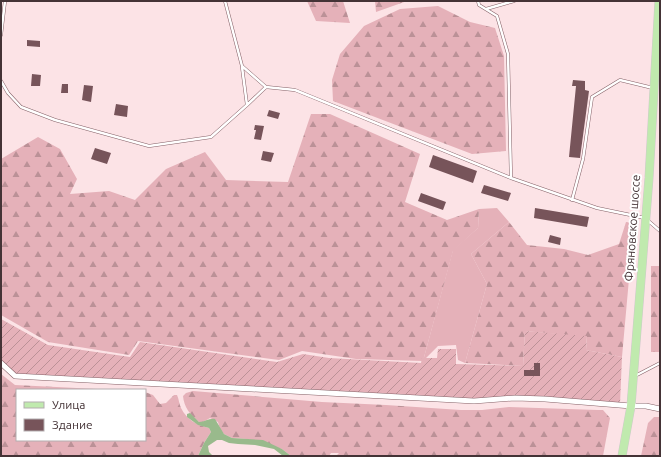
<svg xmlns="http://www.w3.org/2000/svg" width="661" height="457" viewBox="0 0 661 457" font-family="Ubuntu,sans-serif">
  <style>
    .grass { fill: #e5b1b9 }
    .forest { fill: url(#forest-firs) }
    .garden { fill: url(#garden-furrows) }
    .water { fill: #99ba8c }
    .building { fill: #77545a }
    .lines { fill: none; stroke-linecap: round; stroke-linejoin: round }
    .lane-casing { stroke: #856167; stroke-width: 3.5 }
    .street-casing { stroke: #856167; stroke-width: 6 }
    .primary-casing { stroke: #cecacb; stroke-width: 9 }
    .lane { stroke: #fff; stroke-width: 2.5 }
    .street { stroke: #fff; stroke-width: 5 }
    .primary { stroke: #c0eaae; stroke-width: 8 }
    .labels { text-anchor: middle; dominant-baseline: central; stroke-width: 4; stroke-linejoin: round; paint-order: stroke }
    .street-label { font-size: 12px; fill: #443336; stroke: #fff }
  </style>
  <defs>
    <pattern id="forest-firs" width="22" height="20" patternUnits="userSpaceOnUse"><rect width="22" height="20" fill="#e5b1b9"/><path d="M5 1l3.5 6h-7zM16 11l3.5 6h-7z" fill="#bb9197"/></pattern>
    <pattern id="garden-furrows" width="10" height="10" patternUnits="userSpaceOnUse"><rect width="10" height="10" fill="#e5b1b9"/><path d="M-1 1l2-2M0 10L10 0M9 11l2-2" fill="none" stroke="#bb9197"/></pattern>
  </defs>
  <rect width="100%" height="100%" fill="#fce3e6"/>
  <path class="grass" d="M497,208L509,222L471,254L487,284L465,363L458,360L456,345L438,346L423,361L453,250L478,228L479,209Z"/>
  <path class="forest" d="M307,1H343L350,23L316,21Z
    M375,1H407L376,12Z
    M438,6L470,22L495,28L504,56L506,151L472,154L333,101L332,80L340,54L364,26L400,9Z
    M311,114H330L420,154L405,202L447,220L479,209L478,228L453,251L423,361L356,359L302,351L279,360L138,341L129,355L48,342L1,315V159L38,137L60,149L77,179L70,194L109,191L135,200L166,169L205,152L226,180L288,182Z
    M509,222L527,245L564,249L588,255L619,244L626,222L634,223L622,357L586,350L587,337L525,331L523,366L465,363L487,284L471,254Z
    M651,266H660V352H651Z
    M1,374L15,385L118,390H17V440H145V392L153,395L160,404L166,403L174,395H177C179,399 179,404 181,408C187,420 197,425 209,428L211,432L204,443L198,456H2L1,445Z
    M193,391L322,402L386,405L461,410H482L509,407L598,410H603L610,418L603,456H336L339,453H331L329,456H291L282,449L247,439L232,438L224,434L220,429L218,422L210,418L203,422H199C190,415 184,407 183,396L186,393Z
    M654,417H660V450L659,456H641L648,423Z"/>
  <path class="garden" d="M1,319L48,345L130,357L140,342L277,362L303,354L329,358L421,363L422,358H437L438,349H456V364L523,366L525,331L587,336L586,350L622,357L620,404L545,399L474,401L15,376L1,363Z"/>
  <path class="water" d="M190,413L199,422C205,422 209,418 215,419L224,434L232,438L263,440L282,449L291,456H283L274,449L255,445L238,444L229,443L222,440H217L208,446L209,452L213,456H198L204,443L211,432L209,428L198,425L187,417V414Z"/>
  <path class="building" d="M27,40L40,41V47L27,46Z
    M32,74L41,75L40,86H31Z
    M573,80L585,81V90L589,91L580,158L569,157L576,86H572Z
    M62,84H68V93H61Z
    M84,85L93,86L91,102L82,100Z
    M116,104L128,106L127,117L114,115Z
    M269,110L280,113L278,119L267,116Z
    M255,125L264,126L261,140L254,139L256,130H254Z
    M95,148L111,153L107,164L91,159Z
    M263,151L274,153L271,162L261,160Z
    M433,155L477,171L473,183L429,167Z
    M484,185L511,193L508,201L481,193Z
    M421,193L446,202L443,210L418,201Z
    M535,208L589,217L587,227L534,218Z
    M550,235L561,238L560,245L548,242Z
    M534,363H540V376H524V370H534Z"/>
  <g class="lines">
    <g class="lane-casing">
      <path id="lane" d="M225,1L242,66L266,87L295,90L511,178L508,54L497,16L479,5L478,1
        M486,9L514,1
        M1,35L5,1
        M242,67L247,105L266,87
        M1,81L8,93L21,107L55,120L149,146L211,137L247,105
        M511,178L597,208L645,218L660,231
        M572,200L583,159L592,97L620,80L653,88
        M635,376L660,363"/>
    </g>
    <g class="street-casing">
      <path id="street" d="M1,363L15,376L474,401L515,398L545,399L631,406H646L660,409"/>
    </g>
    <g class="primary-casing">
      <path id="primary" d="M622,456L631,406L649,178L659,1"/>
    </g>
    <use href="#lane" class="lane"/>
    <use href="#street" class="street"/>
    <use href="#primary" class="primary"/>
  </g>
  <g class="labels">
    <g class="street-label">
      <text transform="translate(632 228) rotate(-86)">Фряновское шоссе</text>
    </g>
  </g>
  <rect width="661" height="457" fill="none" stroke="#443336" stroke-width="4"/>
  <rect x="16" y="389" width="130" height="52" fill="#ffffff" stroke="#b4adaf"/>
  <rect x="24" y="402" width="20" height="6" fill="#c0eaae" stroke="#b4adaf"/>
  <text x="52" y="409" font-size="12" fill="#443336">Улица</text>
  <rect x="24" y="419" width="20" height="12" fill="#77545a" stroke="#b4adaf"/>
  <text x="52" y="429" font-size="12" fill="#443336">Здание</text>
</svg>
